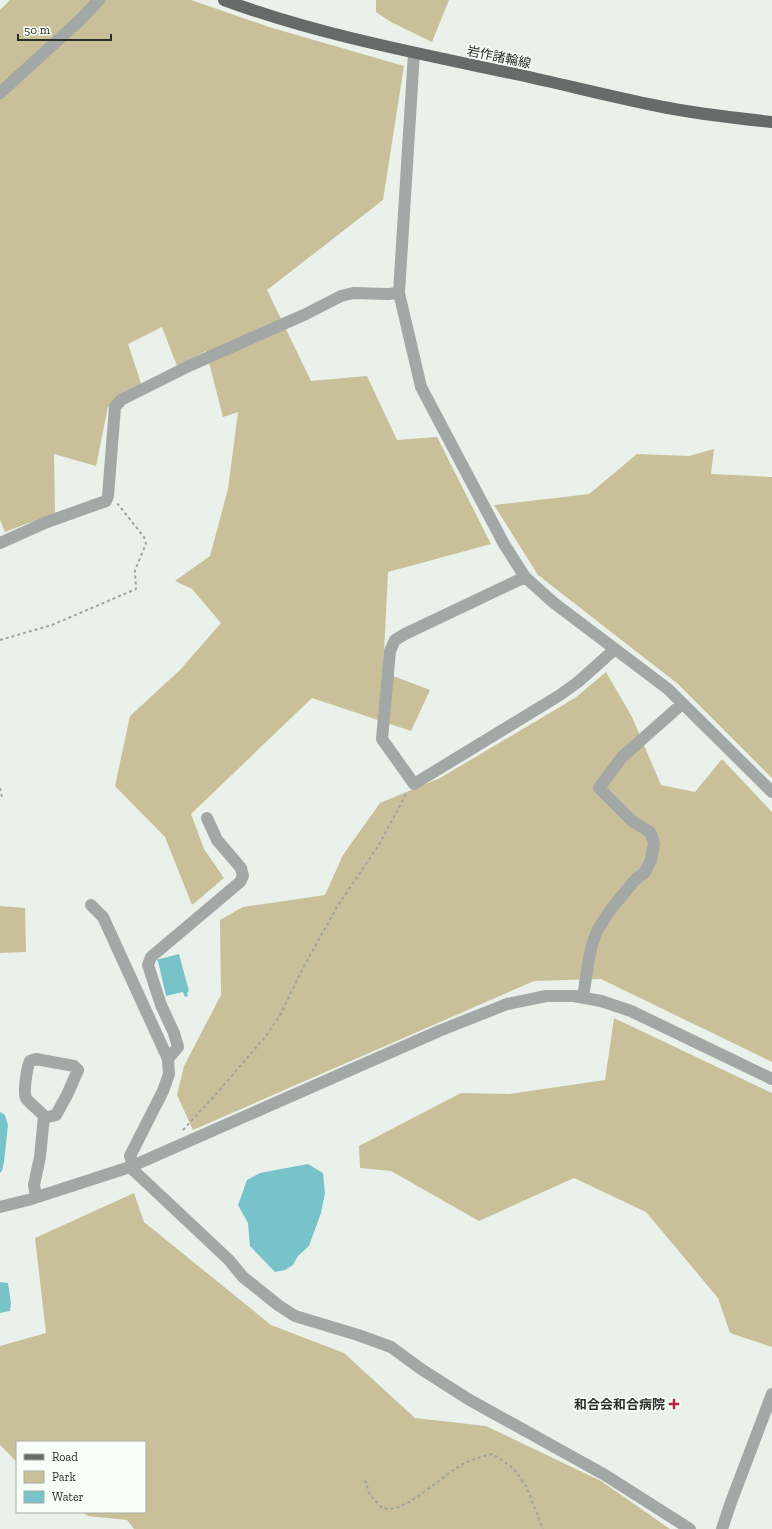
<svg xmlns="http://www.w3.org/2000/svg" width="772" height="1529" viewBox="0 0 772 1529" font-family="'Zilla Slab','Noto Sans JP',serif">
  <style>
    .green { fill: #c9c099 }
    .water { fill: #78c3ca }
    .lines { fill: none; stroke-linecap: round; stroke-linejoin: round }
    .path { stroke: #9ea39f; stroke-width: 2; stroke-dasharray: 3 3; stroke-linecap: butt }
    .minor { stroke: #a3a7a6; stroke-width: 12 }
    .major { stroke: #646b69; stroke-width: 12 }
    .poi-dot { fill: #b4223c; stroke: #f7fef8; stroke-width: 1.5 }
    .labels { text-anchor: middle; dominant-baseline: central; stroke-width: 3.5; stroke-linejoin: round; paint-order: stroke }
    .street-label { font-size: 13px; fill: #2c2e2c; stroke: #f7fef8 }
    .poi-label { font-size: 13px; font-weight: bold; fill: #2c2e2c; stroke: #f7fef8; text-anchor: end }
  </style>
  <rect width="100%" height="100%" fill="#eaf1eb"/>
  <path class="green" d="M10,0H191L269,27L404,66L383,200L267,290L311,381L367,376L397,440L437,437L491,544L388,572L383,672L430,690L411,731L312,698L191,814L204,849L224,878L192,905L165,837L115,786L130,716L180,670L221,623L192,589L175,581L210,556L228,489L238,412L223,417L206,351L177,366L162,327L128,344L141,383L108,407L96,466L54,454L55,513L5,532L0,520V10Z
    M376,0H449L432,42L391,22L376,12Z
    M714,449L711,474L772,477V778L678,684L538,575L494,505L589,494L637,454L689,456Z
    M606,672L632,717L661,785L695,792L722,759L772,812V1062L601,979L534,981L193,1130L177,1095L184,1066L221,995L220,920L243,907L325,895L343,855L380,803L440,778L575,698Z
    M0,906L25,908L26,952L0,953Z
    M614,1018L772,1093V1347L730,1333L718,1298L646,1212L574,1178L479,1221L391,1171L360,1168L359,1146L461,1093L509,1094L605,1080Z
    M134,1193L144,1222L271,1325L344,1353L415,1418L486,1426L601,1481L670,1529H134L127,1520L88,1516L82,1512H145V1442H17V1462L0,1445V1346L46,1333L35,1238Z"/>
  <path class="water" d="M179,954L189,991L187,993L188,996L185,997L183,992L166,996L158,961L156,960Z
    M0,1112L5,1115L8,1125L4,1162L2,1171L0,1173Z
    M308,1164L323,1173L325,1193L321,1213L309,1246L298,1256L293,1265L285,1270L275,1272L250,1246L248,1223L238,1205L247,1180L260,1173Z
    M0,1282L8,1283L11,1303L10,1311L0,1313Z"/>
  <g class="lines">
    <path class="path" d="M0,640L52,625L136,589L135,570L146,544L144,537L117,503
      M0,788L2,797
      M183,1130L218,1092L266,1036L280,1015L303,968L337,907L380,843L407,792
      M365,1480L370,1495L381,1507C384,1508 387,1509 390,1509C408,1508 440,1479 456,1468C467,1461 479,1457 493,1454L514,1469L526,1486L543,1529"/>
    <path class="minor" d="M414,53L399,293L421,387L504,544L525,577L554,603L668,689L772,792
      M0,93L81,19L99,0
      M0,543L47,522L106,501L108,496L115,407L121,400L191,365L306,314L341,296L353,293L388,294L399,293
      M525,577L405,634L395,640L390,651L382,739L414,784L560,695L578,682L615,649
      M91,905L103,917L168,1059L169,1074L163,1091L130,1156L133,1165
      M583,997L589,958L592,945L598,929L611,909L635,880L645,872L651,860L654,843L650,832L632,821L599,788L622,757L682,704
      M168,1059L178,1047L174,1033L161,1005L148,965L151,957L240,882L243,876L241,868L217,840L207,818
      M130,1167L229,1260L243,1277L278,1305L295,1316L358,1335L391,1347L421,1369L468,1399L605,1475L690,1529
      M36,1197L34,1185L40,1157L44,1116C40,1111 28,1102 26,1098C23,1092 27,1067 30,1061L36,1059L74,1066L78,1070L67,1095L56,1115L48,1117L44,1116
      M0,1207L28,1200L130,1167L439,1031L507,1004L546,996H574L601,1001L631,1011L772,1079
      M722,1529L731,1502L772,1394"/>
    <path class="major" d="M224,0C319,35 421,54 520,75C566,85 612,97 658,106C696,114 734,118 772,122"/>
  </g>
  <path class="poi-dot" d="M672 1398h4v4h4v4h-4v4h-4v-4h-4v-4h4z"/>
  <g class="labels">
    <g class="street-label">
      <text transform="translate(499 57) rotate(12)">岩作諸輪線</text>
    </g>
    <g class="poi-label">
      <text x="665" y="1404">和合会和合病院</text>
    </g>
  </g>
  <rect x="16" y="1441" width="130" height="72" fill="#f7fef8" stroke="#a6aba6"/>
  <rect x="24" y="1454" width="20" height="6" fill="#646b69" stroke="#a6aba6"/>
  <text x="52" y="1461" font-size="12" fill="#2c2e2c">Road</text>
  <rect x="24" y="1471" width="20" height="12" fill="#c9c099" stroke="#a6aba6"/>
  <text x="52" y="1481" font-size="12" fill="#2c2e2c">Park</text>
  <rect x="24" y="1491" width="20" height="12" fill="#78c3ca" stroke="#a6aba6"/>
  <text x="52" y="1501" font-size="12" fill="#2c2e2c">Water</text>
  <path d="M18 34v6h93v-6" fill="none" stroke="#2c2e2c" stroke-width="2"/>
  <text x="24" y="34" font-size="12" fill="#2c2e2c" stroke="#f7fef8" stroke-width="3" paint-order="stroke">50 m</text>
</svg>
